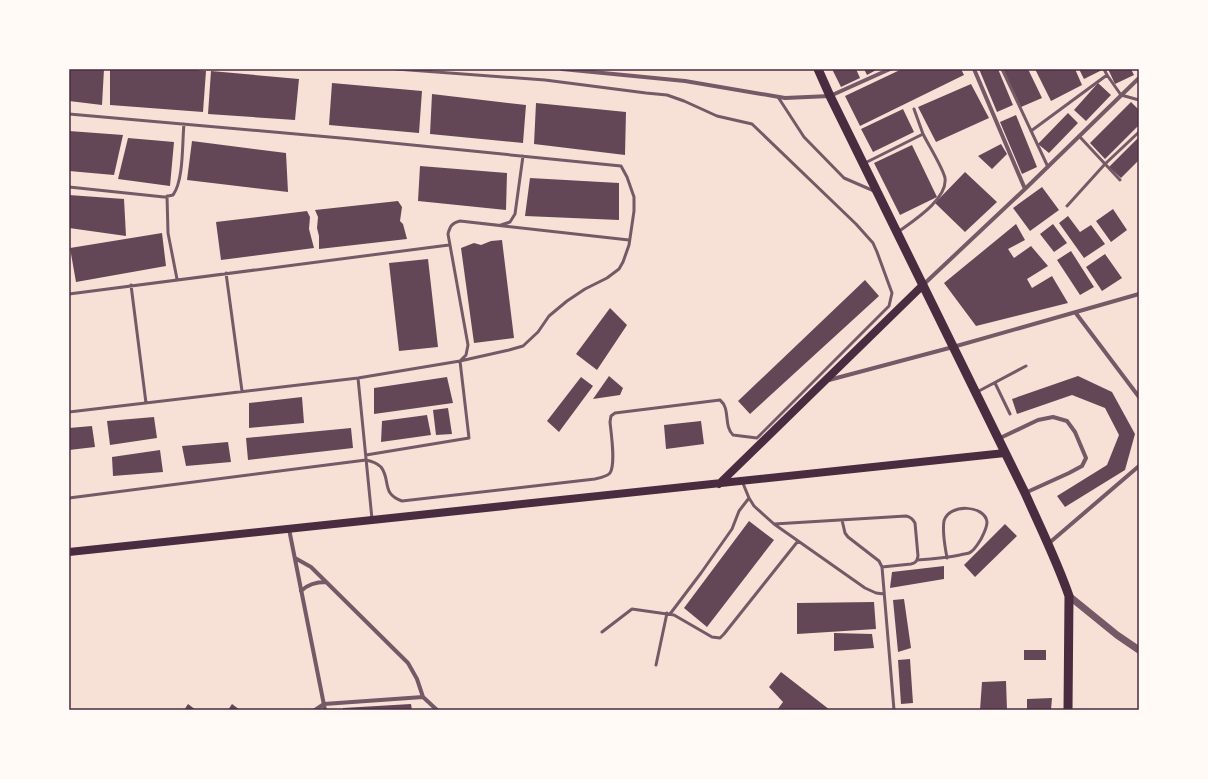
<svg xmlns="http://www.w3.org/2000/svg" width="1208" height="779" viewBox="0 0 1208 779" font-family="'Fira Sans Condensed',sans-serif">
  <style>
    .building { fill: #644757 }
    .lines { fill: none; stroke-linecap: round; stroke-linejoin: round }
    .service { stroke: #755966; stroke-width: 3 }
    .minor { stroke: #755966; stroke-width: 4 }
    .tertiary { stroke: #755966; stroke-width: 7 }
    .secondary { stroke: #4a2c40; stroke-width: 8 }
    .primary { stroke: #4a2c40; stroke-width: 9 }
    .neatline { fill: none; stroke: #4a2c40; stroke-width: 1.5 }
  </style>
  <rect width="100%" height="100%" fill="#f7e1d7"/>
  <path class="building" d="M69,69H104L102,105L69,101Z
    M110,69H186L206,71L203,112L110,105Z
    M832,69H856L860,78L841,87Z
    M864,69H878L867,75Z
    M902,69H961L964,75L860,126L845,96Z
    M979,69H998L1013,105L997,112Z
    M1003,69H1028L1042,98L1021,107Z
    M1035,69H1075L1082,85L1051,101Z
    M1079,69H1102V70L1084,79Z
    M1108,69H1131L1134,75L1115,84Z
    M211,71L299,79L295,120L208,114Z
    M332,83L422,91L419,133L329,125Z
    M1098,83L1111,95L1086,121L1074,110Z
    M971,84L989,118L936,142L918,107Z
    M432,94L526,105L523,143L430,134Z
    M1131,102L1139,110V125L1105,159L1090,143Z
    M536,103L626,112L625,155L534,144Z
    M903,109L914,132L873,152L861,129Z
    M1068,113L1078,123L1049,153L1038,144Z
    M1016,115L1037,167L1022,174L1000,122Z
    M69,131L123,135L114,175L69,171Z
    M1139,137V160L1121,178L1109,167Z
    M128,138L174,142L170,186L118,179Z
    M192,141L286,153L288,192L187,180Z
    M1001,144L1007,154L992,169L978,156Z
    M912,145L937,197L900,215L874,163Z
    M420,166L507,173L506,210L418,201Z
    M965,172L997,202L965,232L935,203Z
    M530,178L619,183V220L525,216Z
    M1042,187L1059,210L1030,231L1013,208Z
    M69,195L124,199L126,236L69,228Z
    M398,201L402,207L400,221L403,224L407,239L319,249V236L317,228L318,217L315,210Z
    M1113,209L1127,230L1111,242L1096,221Z
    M307,211L310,217L309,229L314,248L221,260L216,222Z
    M1068,216L1080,232L1091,225L1105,244L1084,258L1059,223Z
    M1016,224L1025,240L1008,249L1014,258L1031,246L1048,266L1027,279L1032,288L1052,276L1068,303L976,326L944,283Z
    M1053,224L1067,243L1054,252L1040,234Z
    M162,233L166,266L76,282L70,248Z
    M502,240L514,338L474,343L461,248L474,243L481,245L491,241Z
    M1071,251L1094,287L1080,295L1057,260Z
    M1105,254L1122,278L1102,291L1086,267Z
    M428,259L438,347L399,351L389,263Z
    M865,280L879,296L750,414L738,401Z
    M610,308L627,325L597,370L576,354Z
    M609,376L623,388L620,395L593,399Z
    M1078,376L1112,392L1135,434L1125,470L1065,507L1057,496L1107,465L1119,435L1105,408L1072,395L1017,414L1012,399Z
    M447,377L453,403L374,414V388Z
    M581,377L593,386L559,432L547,421Z
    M302,397L304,423L249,428V403Z
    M448,408L452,434L436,435L433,410Z
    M427,415L431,435L381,442L382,421Z
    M154,417L157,438L110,445L107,421Z
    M701,421L704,444L666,449L664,425Z
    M92,426L95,447L69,450V428Z
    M351,428L353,448L248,460L246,438Z
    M228,442L231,462L186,466L182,446Z
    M160,450L163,472L113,476L112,457Z
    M749,521L774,540L707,627L684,608Z
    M1005,524L1017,536L975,577L964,565Z
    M944,566V579L890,588L892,572Z
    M904,599L911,648L898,652L893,600Z
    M874,602L876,629L797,634V603Z
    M834,633L872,634L874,648L834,651Z
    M1024,650H1046V660H1024Z
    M910,659L913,703L901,704L898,660Z
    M781,672L830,710H777L783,702L769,687Z
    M1006,681L1007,710H980L982,682Z
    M1052,698L1051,710H1027V699Z
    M188,704L196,710H184Z
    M232,704L240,710H228Z
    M411,704L412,710H343V708Z"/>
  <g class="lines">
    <path class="service" d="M1002,69L1048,167
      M1104,69L1107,75L1121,95L1139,100
      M778,97L804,137L844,178L874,191
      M69,114L352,139L621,166L627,177L634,197V211L629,245L623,262L619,269L607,278L585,289L567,301L549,316L538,332L523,346L509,350L460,361L469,438L366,455
      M1031,131L1107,75
      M1079,136L1120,180
      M865,163L923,134L914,109
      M69,187L164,197L173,195C184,180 182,143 184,124
      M167,196L168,233L177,279
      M1067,206L1105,164L1139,132
      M501,225L510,222L515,214L523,156
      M898,232C913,221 948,199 945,178C943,168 928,144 923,134
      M226,273L242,391
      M131,285L146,403
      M69,294L449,245
      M358,378L372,519
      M995,383L1010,414
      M977,392L1026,366
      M69,412L358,378L460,361L466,355L468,345L448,234C450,226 452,223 460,221L629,240
      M742,481L749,498L754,506L774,524L865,588L876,593L884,594
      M69,498L366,460C371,461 377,463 381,467C391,480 381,494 402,501L595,479C600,478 606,477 610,473C616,464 611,433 610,422L611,416L615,413L720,400C731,409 723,425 733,435L757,438L889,306L892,293L877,252L873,243L856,224L752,124L717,116L684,101L667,95L646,93L545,80L396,69
      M842,520L845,533L848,537L879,561L882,567L894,710
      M774,524L906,516C911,517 913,519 915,523L918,556C917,561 916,563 911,564L882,567
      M917,560C932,559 946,558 960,555C962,554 966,554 969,553C974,551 978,544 981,539C983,535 987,528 987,522C985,505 949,503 944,521C942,533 945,546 947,558
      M670,614L701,573L732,529L739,511L749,498
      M602,632L632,609L674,615L712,637L720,638L724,634L798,541
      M656,665L667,613"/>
    <path class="minor" d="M562,69L685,81L785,98L830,96L890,69
      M974,69L1025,189
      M923,285L1025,189L1139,78
      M1075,312L1139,397
      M829,380L953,347L1139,294
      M998,439L1038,420L1053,417L1067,421L1075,432L1086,458L1082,466L1069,473L1025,493
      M289,529L325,710
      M1048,544L1139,466
      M295,558L311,567L408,663L417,679L423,697L437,710
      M301,591C308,584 316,582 326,582
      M315,710L324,704L423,697"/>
    <path class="tertiary" d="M1069,596L1117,635L1139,650"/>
    <path class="secondary" d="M719,484L923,285
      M69,552L1005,453"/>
    <path class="primary" d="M818,69L830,96L1025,493C1040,527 1057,561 1069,596L1068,710"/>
  </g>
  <rect width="1208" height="779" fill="none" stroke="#fffaf5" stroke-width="140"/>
  <rect x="70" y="70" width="1068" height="639" class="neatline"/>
</svg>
